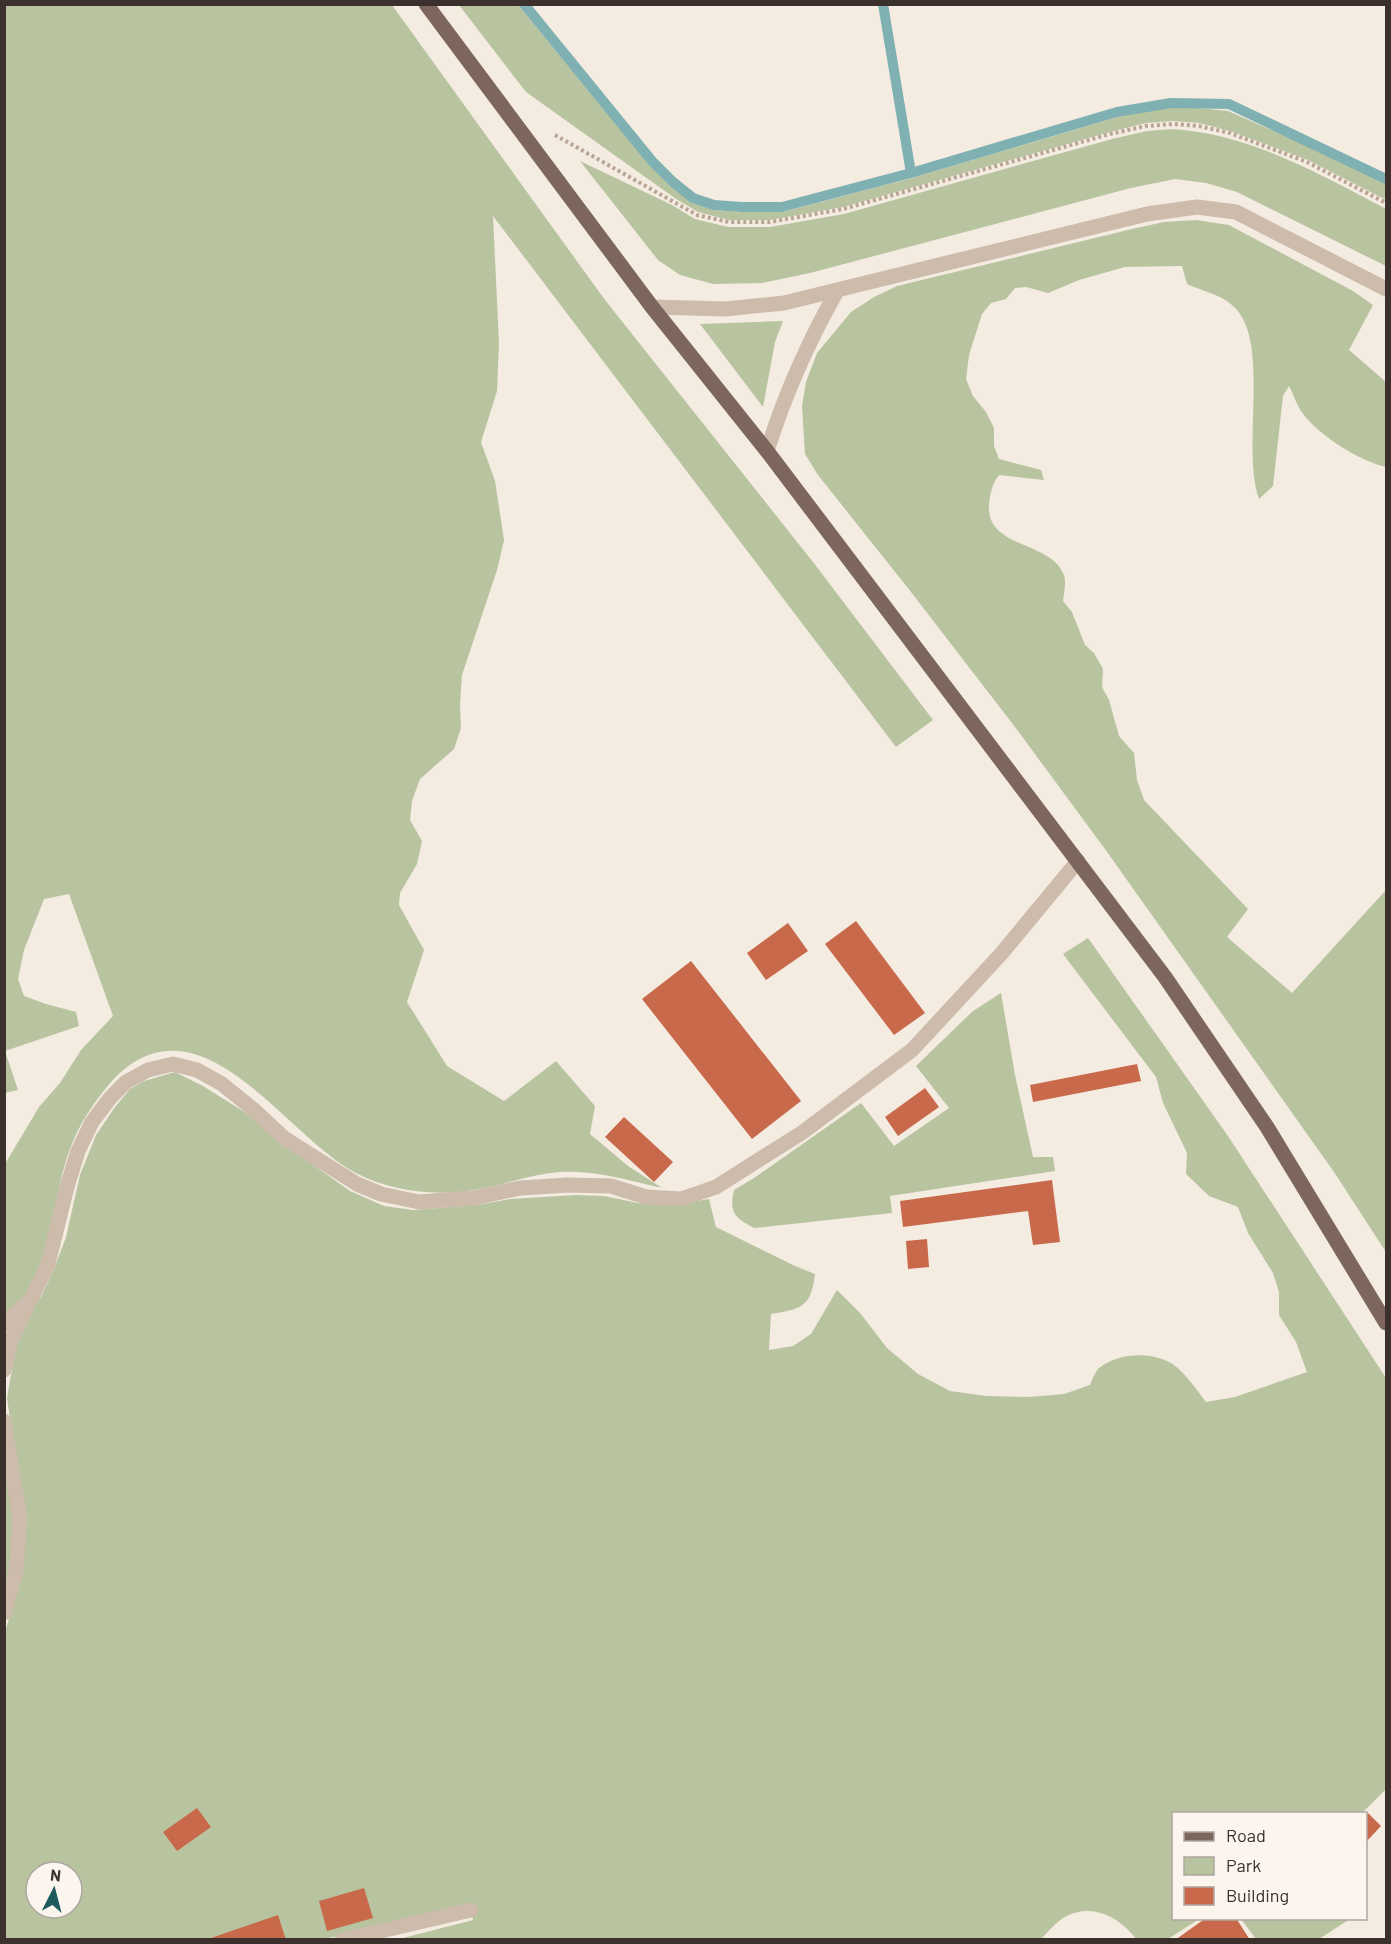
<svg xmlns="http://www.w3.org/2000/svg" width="1391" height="1944" viewBox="0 0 1391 1944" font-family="Barlow,sans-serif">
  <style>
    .green { fill: #b8c4a0; fill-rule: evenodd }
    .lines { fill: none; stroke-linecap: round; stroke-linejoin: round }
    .stream { stroke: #7fb0b2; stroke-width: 10 }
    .building { fill: #c8694b }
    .path { stroke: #b9a596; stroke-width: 4; stroke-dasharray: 3 3; stroke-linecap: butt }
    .minor { stroke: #cdbbac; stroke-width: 15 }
    .major { stroke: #7d675c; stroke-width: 15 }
  </style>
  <rect width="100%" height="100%" fill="#f4ebe1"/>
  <path class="green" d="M5,5H392L605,300L813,562L933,720L896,747L493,216L499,343L497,391L481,442L495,481L504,540L497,570L462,675L460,704L461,728L454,749L420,779L412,801L410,820L422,841L417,864L400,893L399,905L424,950L407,1002L447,1066L504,1101L556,1061L595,1106L590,1134L628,1166L662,1188C628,1180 595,1170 560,1172C532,1174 507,1184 480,1189C440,1197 392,1192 356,1173C285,1136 198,987 111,1082C97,1098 82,1120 74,1139C54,1185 55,1238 34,1283C27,1296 14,1308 5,1318V1164L39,1107L60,1083L81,1050L113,1016L69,894L44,899L24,950L18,979L24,996L46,1004L76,1012L79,1026L5,1051L18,1090L5,1093Z
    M459,5H518L649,164L670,186L691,202L714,210L742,212H783L912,178L1118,117L1171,107L1198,108L1228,111L1315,149L1386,184V200L1308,160L1230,131L1199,123L1173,121L1146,123L1110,132L843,207L770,220H729L698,212L676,199L526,92Z
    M1173,129C1250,134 1320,174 1386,209V266L1237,192L1206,183L1175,179L1131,188L810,273L762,283L713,284L680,275L658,260L580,161L672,205L695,219L728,227H770L844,214L1112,139L1147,131Z
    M1196,220L1229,225L1353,291L1373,305L1349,350L1386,382V467C1360,461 1321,437 1304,415C1297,407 1294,395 1289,386L1283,396L1273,486L1259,499C1241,450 1270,345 1236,309C1224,295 1204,292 1187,284L1182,266L1125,267L1079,280L1048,293L1026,287L1015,288L1006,299L991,303L982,314L969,355L966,379L973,396L986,412L994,428V446L999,459L1041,470L1044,480L999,475C992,484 990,494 989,505C986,548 1049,541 1063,573C1067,580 1064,593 1063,601L1072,612L1085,645L1094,653L1103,669L1102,687L1109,700L1119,736L1134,753L1137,780L1144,800L1248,909L1227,937L1292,993L1386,890V1252L1334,1172L1105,849L1015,727L911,592L818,475L805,454L802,406L806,382L817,353L851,312L874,297L897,286L1132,229L1164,222Z
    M783,321L775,342L763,407L700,324Z
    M1088,938L1228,1136L1386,1378V1789L1362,1813L1174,1814V1918L1199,1919L1168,1939H1136C1120,1917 1091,1902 1065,1917C1056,1922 1048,1932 1040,1940L399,1939L473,1920L470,1905L325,1939L5,1940V1632L22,1573L13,1440L7,1398L17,1340L36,1301L41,1297L54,1269L66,1237L80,1175L96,1135L115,1107L130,1089L144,1081L175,1072L203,1086L246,1113L295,1152L350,1191L384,1206L413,1210L477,1205L510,1199L576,1195L604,1196L643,1204H678L709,1199L716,1227L795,1266L815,1274C811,1307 802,1309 771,1314L769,1350L793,1346L811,1334L837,1290L860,1313L887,1348L918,1374L950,1391L986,1396L1029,1397L1064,1394L1090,1385C1092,1380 1095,1372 1099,1368C1118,1353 1150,1351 1171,1363C1183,1370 1197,1390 1206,1402L1235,1397L1307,1372L1296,1342L1279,1315V1292L1273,1273L1248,1233L1238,1207L1209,1196L1186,1174L1187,1153L1163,1103L1156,1077L1063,954ZM36,1872H72V1908H36Z
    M1001,993L1015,1075L1033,1157H1053L1055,1171L890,1196L892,1213L754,1228C734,1217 729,1213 734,1190L754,1178L861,1103L894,1146L949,1108L916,1066L973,1011Z
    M4,1454L15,1518L11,1571L4,1595Z
    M1241,1919H1350L1319,1939H1256Z"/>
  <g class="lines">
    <path class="stream" d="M524,4L652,161L673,182L693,198L714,205L742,207H782L911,173
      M883,4L911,173L1117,112L1171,103L1229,104L1386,179"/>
  </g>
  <path class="building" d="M856,921L925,1013L894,1035L825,944Z
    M788,923L808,951L766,980L747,953Z
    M691,961L801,1101L752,1139L642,999Z
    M1137,1064L1141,1081L1033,1102L1030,1085Z
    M925,1088L939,1107L898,1136L885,1117Z
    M624,1117L673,1162L654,1182L605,1137Z
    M1052,1180L1060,1242L1033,1245L1028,1211L903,1227L900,1201Z
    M927,1239L929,1267L908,1269L906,1241Z
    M197,1808L211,1827L177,1851L163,1832Z
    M1368,1813L1381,1826L1366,1842V1816Z
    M364,1888L373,1918L327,1931L319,1901Z
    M278,1915L286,1940H208V1939Z
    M1206,1918H1236L1250,1940H1175Z"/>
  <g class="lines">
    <path class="path" d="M555,135L697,215L729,222H770L843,209L1110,134L1146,126L1174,124L1199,126L1230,133L1307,162L1386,203"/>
    <path class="minor" d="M652,307L725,309L784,303L1147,214L1197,207L1236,212L1386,289
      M767,451C785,394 808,342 837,291
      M4,1324L31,1299L48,1264L67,1187L78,1151L92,1122L110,1098L126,1082L148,1070L173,1064L197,1070L222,1084L254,1110L284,1138L357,1184L381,1194L419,1202L474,1198L520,1188L568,1185L611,1186L646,1197L681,1199L716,1187L803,1132L912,1050L1001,954L1078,861
      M4,1370L12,1338L27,1307
      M4,1421L20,1518L16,1572L4,1613
      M342,1940L471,1910"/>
    <path class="major" d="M426,4L652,307L767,451L1165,977L1267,1127L1386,1323"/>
  </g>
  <rect width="1391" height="1944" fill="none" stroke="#3b302b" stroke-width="12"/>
  <rect x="1172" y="1812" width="195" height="108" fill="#fbf5ee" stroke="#aea6a0" stroke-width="1.5"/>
  <rect x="1184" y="1832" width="30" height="9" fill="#7d675c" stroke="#aea6a0" stroke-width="1.5"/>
  <text x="1226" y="1842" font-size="18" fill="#3b302b">Road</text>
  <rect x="1184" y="1857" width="30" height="18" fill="#b8c4a0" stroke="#aea6a0" stroke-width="1.5"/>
  <text x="1226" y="1872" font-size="18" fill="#3b302b">Park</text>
  <rect x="1184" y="1887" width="30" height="18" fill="#c8694b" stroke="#aea6a0" stroke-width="1.5"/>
  <text x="1226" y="1902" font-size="18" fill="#3b302b">Building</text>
  <g transform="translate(54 1890) rotate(6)"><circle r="28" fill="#fbf5ee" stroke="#aea6a0" stroke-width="1.5"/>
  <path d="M0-4.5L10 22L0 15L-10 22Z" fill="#1f5a5e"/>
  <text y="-9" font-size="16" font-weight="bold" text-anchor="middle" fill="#3b302b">N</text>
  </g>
</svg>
